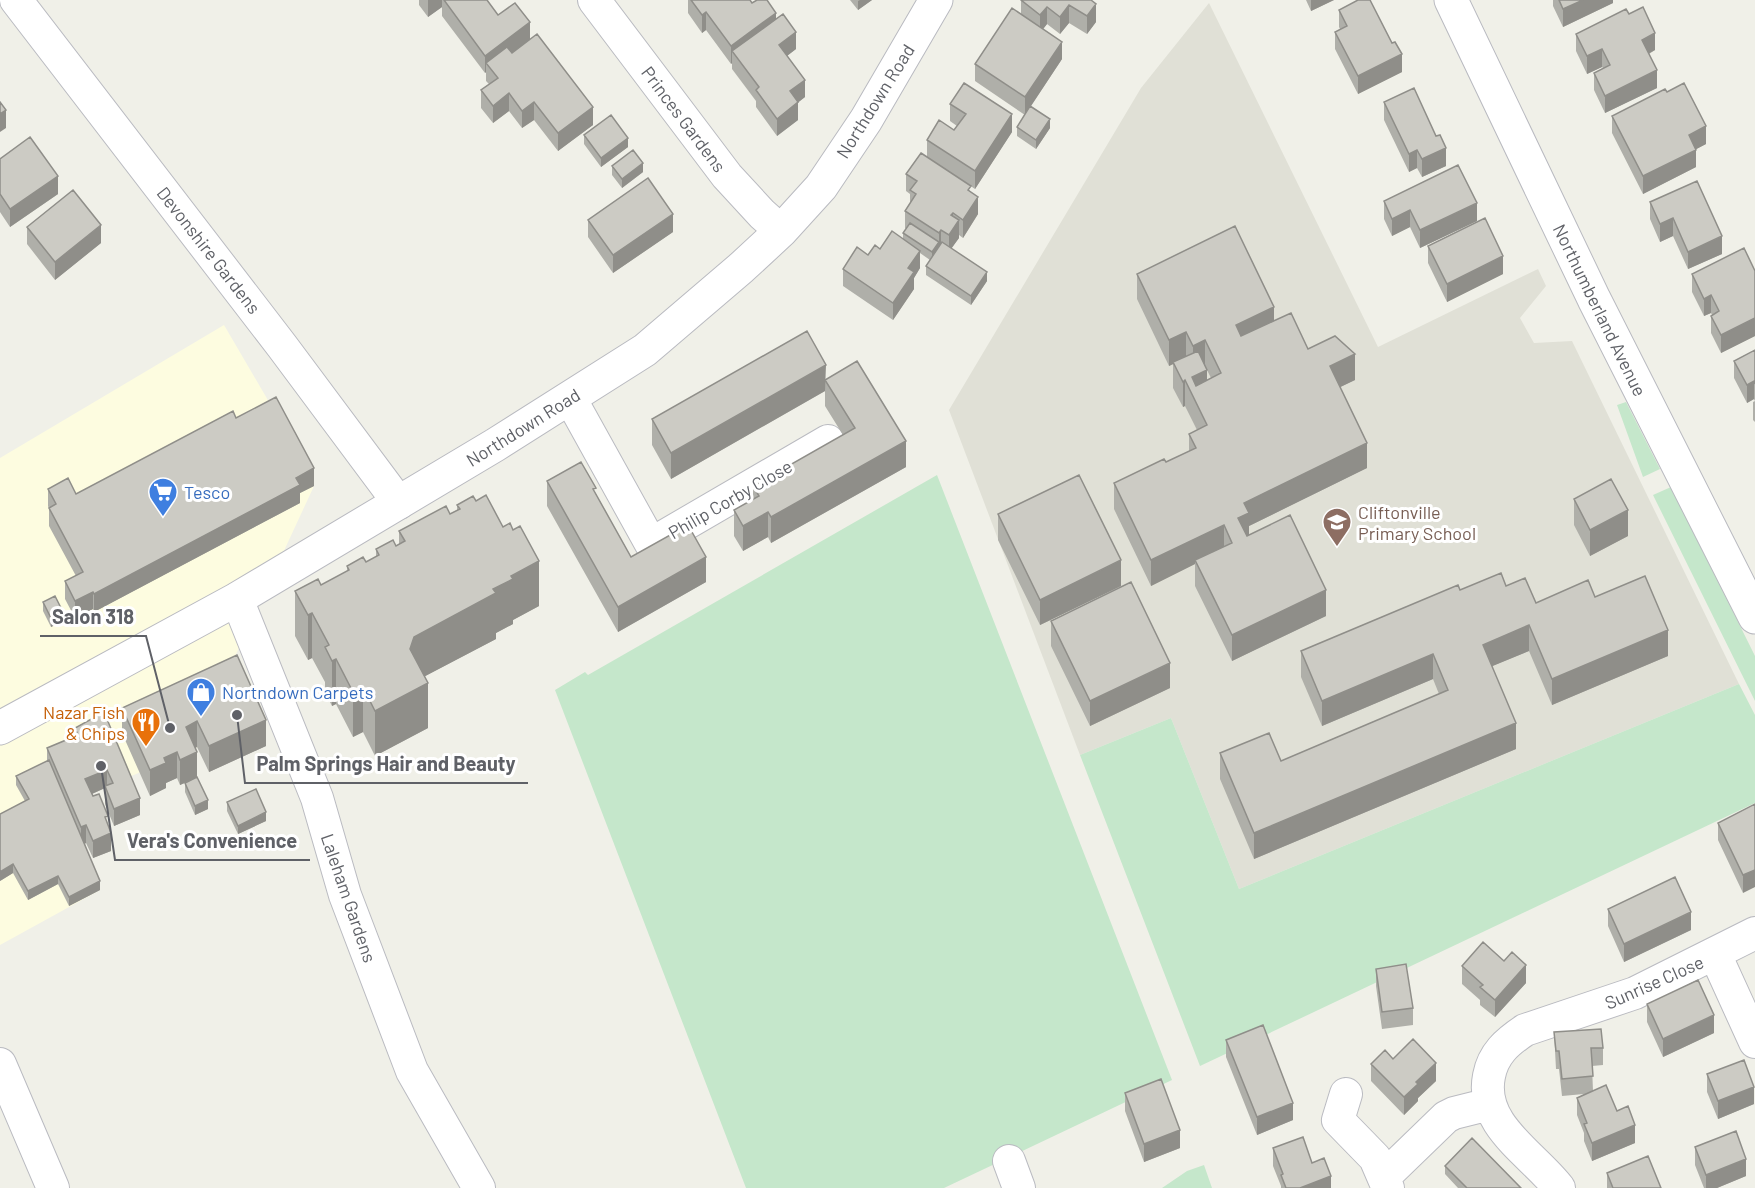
<svg xmlns="http://www.w3.org/2000/svg" width="1755" height="1188" viewBox="0 0 1755 1188" font-family="Barlow,sans-serif">
  <style>
    .commercial { fill: #fdfce0 }
    .education { fill: #e0e0d6 }
    .green { fill: #c5e7cb }
    .lines { fill: none; stroke-linecap: round; stroke-linejoin: round }
    .street-casing { stroke: #babbc1; stroke-width: 34 }
    .secondary-casing { stroke: #b9bac0; stroke-width: 35 }
    .street { stroke: #fff; stroke-width: 32 }
    .secondary { stroke: #fff; stroke-width: 33 }
    .wall { fill: #afafa9; fill-rule: evenodd }
    .shaded-wall { fill: #8f8e89 }
    .building { fill: #cccbc4; stroke: #8f8e89; stroke-width: 1.5 }
    .labels { text-anchor: middle; dominant-baseline: central; stroke-width: 6; stroke-linejoin: round; paint-order: stroke }
    .street-label { font-size: 18px; fill: #5f6167; stroke: #fff }
    .shop-label { font-size: 18px; fill: #366cbe; stroke: #fff; text-anchor: start }
    .education-label { font-size: 18px; fill: #785e54; stroke: #fff; text-anchor: start }
    .food-label { font-size: 18px; fill: #c56008; stroke: #fff; text-anchor: end }
    .leader { fill: none; stroke: #5f6167; stroke-width: 2 }
    .callout-dot { fill: #5f6167; stroke: #fff; stroke-width: 2 }
    .callout-label { font-size: 20px; text-anchor: middle; font-weight: bold; fill: #5f6167; stroke: #fff; stroke-width: 6; stroke-linejoin: round; paint-order: stroke }
  </style>
  <rect width="100%" height="100%" fill="#f0f0e8"/>
  <path class="commercial" d="M224,325L276,414L314,486L231,665L198,747L65,805L100,890L0,945V458Z"/>
  <path class="education" d="M1209,3L1378,347L1538,269L1546,286L1520,318L1534,343L1572,341L1739,684L1239,889L1171,718L1080,755L949,410L1141,88Z"/>
  <path class="green" d="M1626,402L1660,469L1643,477L1617,405Z
    M937,475L1172,1080L944,1188H746L555,690L585,672L588,675Z
    M1671,487L1755,656V701L1653,495Z
    M1739,684L1755,715V803L1200,1066L1080,755L1171,718L1239,889Z
    M1204,1165L1212,1188H1162L1187,1171Z"/>
  <g class="lines">
    <g class="street-casing">
      <path id="street" d="M16,0L282,346L399,503
        M594,0L727,176L762,214L781,231
        M570,398L651,544L828,441
        M237,599L317,798L345,895L412,1071L479,1188
        M1715,954L1755,1042
        M0,1064L53,1188
        M1346,1094L1338,1120L1375,1158L1388,1188
        M1009,1161L1019,1188
        M1384,1177L1446,1117L1454,1113L1490,1104
        M1559,1188C1533,1154 1479,1125 1489,1076C1493,1054 1507,1042 1525,1030L1635,993L1755,933"/>
    </g>
    <g class="secondary-casing">
      <path id="secondary" d="M1451,0L1594,299L1755,617
        M0,728L237,599L495,445L645,350L741,268L781,231L821,187L866,120L936,0"/>
    </g>
    <use href="#street" class="street"/>
    <use href="#secondary" class="secondary"/>
  </g>
  <path class="wall" d="M419,0H487L498,15L530,40L593,125L558,151L534,120L522,128L509,111L493,123L481,108V90L489,84L486,81V72L485,73L442,16V7L428,17L419,5Z
    M688,0H750L752,3L776,19L796,49L787,56L805,97L798,102V120L777,136L756,107V101L732,69V63L731,64L706,30L702,33L688,13Z
    M850,0H872L858,10Z
    M1021,0H1091L1096,22L1087,34L1069,23L1060,34L1047,24L1043,29L1062,59L1031,106L1050,128L1036,149L1017,136V127L1025,115L975,81V64L1021,15Z
    M1306,0H1334L1311,11Z
    M1553,0H1613V3L1563,27L1553,6Z
    M1339,10L1402,72L1358,94L1335,49V32L1340,29L1339,27Z
    M1629,14L1655,50L1649,54L1657,88L1605,113L1594,90V73L1603,68L1602,67L1587,74L1576,51V34Z
    M1384,102L1446,166L1422,177L1417,168L1409,172L1384,120Z
    M950,104L1012,132L975,189L950,172L971,192L978,214L963,238L959,235V238L951,248L987,281L971,305L926,275V266L930,260L920,253V268L914,278V289L893,320L843,286V269L880,249L903,239V233L906,229L905,228V211L910,203V194L906,191V174L927,157V140L954,130L957,126L950,121Z
    M1612,116L1706,144L1696,149V167L1643,194L1612,133Z
    M584,135L628,147L601,167L584,144Z
    M0,159L58,194L10,227L0,212Z
    M612,166L643,172L622,188L612,175Z
    M1384,201L1477,221L1420,248L1410,227L1392,236L1384,219Z
    M1650,202L1722,254L1688,269L1673,236L1660,242L1650,219Z
    M588,220L673,232L613,273L588,237Z
    M27,227L101,243L55,280L27,244Z
    M1428,246L1503,274L1447,302L1428,263Z
    M1755,271V336L1721,353L1711,333V316L1712,315L1711,313L1704,316L1692,292V274Z
    M1137,274L1274,321L1308,349L1355,380L1340,387L1367,468L1249,526V535L1326,616L1232,661L1195,586V564L1151,586L1114,509V483L1166,462L1189,451V434L1197,430L1185,406L1183,407L1173,388V364L1169,366L1137,299ZM1207,370L1211,378L1207,380Z
    M1755,350V422L1753,420V402L1755,401L1754,399L1747,403L1734,378V361Z
    M826,380L906,467L771,543L768,537L743,551L734,536V510L753,499V486L843,435L825,406V391L671,479L652,445V419Z
    M236,418L314,486L300,493V503L94,612L93,609L75,618L65,599V581L76,576L49,526V509L48,506V489L76,494Z
    M547,481L596,494L631,557L706,582L618,632L547,506Z
    M1574,499L1628,536L1590,556L1574,525Z
    M457,505L539,606L513,620V624L496,633V639L425,676L428,728L375,756L363,732L353,737L336,704L332,706L325,692V682L312,658L308,660L295,636V591L321,585L347,572V566L366,562L376,557V549L396,546L399,544V531L450,514L457,510Z
    M998,514L1121,586L1040,625L998,540Z
    M1506,586L1536,603L1595,597L1668,656L1552,705L1529,651L1492,666L1516,749L1254,859L1220,779V753L1281,761L1439,694L1433,679L1322,726L1301,677V651L1460,590Z
    M43,602L63,621L51,627L43,611Z
    M1051,621L1170,688L1090,726L1051,646Z
    M237,655L266,746L209,772L197,747L195,748L197,777L208,809L195,815L185,792V783L180,785L177,778L166,783V788L150,796L122,733V708Z
    M75,728L140,815L114,826L105,804V788L92,794L108,825L111,851L93,858L86,843L85,844L100,890L69,906L58,884L28,900L13,873L0,881L25,801L16,785V776L47,761V748L75,736Z
    M227,802L266,821L238,834L227,811Z
    M1755,804L1743,893L1718,840V823Z
    M1608,909L1691,930L1624,962L1608,926Z
    M1462,966L1526,983L1495,1017L1480,1005V1000L1462,984Z
    M1376,969L1413,1008V1025L1382,1029L1376,986Z
    M1647,1004L1714,1033L1663,1057L1647,1022Z
    M1554,1032L1603,1048V1065L1592,1066L1593,1091L1617,1111L1635,1143L1592,1161L1584,1141V1133L1577,1115V1098L1584,1094L1562,1096L1559,1069H1556Z
    M1226,1040L1293,1120L1257,1135L1226,1057Z
    M1371,1064L1436,1081L1418,1098V1101L1404,1115L1371,1081Z
    M1707,1074L1754,1104L1718,1119L1707,1092Z
    M1125,1093L1180,1148L1144,1162L1125,1111Z
    M1695,1147L1746,1176L1717,1188H1704L1695,1165Z
    M1273,1148L1312,1163L1331,1188H1281V1186L1273,1166Z
    M1445,1166L1521,1188H1458L1445,1174Z
    M1607,1173L1661,1188H1607Z"/>
  <path class="shaded-wall" d="M428,0H442V7L428,17Z
    M860,0H872L858,10V1Z
    M1311,0H1334L1311,11Z
    M1583,0H1613V3L1563,27V9Z
    M1096,4V22L1087,34V16Z
    M1069,5V23L1060,34V17Z
    M1047,7V24L1040,33V15Z
    M706,12V30L702,33V15Z
    M776,13V31L732,51V63L731,64V46Z
    M530,22V40L491,69L486,63V72L485,73V56Z
    M796,32V49L779,62V45Z
    M1655,33V50L1642,57V40Z
    M1062,42V59L1025,115V97Z
    M1602,49V67L1587,74V56Z
    M1402,54V72L1358,94V76Z
    M1657,70V88L1605,113V96Z
    M805,80V97L790,109V91Z
    M509,93V111L493,123V106Z
    M534,102V120L522,128V111Z
    M798,102V120L777,136V119Z
    M593,107V125L558,151V133Z
    M6,110V128L0,132V114Z
    M1012,114V132L975,189V171Z
    M1050,119V128L1036,149V140Z
    M1706,126V144L1689,153V135Z
    M628,138V147L601,167V158Z
    M1446,148V166L1422,177V159Z
    M1417,150V168L1409,172V154Z
    M1696,150V167L1643,194V176Z
    M643,163V172L622,188V179Z
    M58,176V194L10,227V209Z
    M978,197V214L963,238V220Z
    M1477,203V221L1420,248V230Z
    M1410,210V227L1392,236V219Z
    M953,213V229L959,220V238L949,252V235L951,215Z
    M673,214V232L613,273V255Z
    M1673,218V236L1660,242V224Z
    M101,225V243L55,280V262Z
    M941,230V247L932,261V252L939,242V233Z
    M1722,236V254L1688,269V252Z
    M920,251V268L914,278V289L893,320V303L908,268Z
    M1503,256V274L1447,302V284Z
    M987,272V281L971,305V296Z
    M1711,295V313L1704,316V299Z
    M1274,307V332L1236,351V325Z
    M1755,318V336L1721,353V335Z
    M1186,332V358L1169,366V340Z
    M1205,340V366L1193,372V346Z
    M1355,354V380L1330,392V366Z
    M826,365L825,391L671,479V453Z
    M1207,370V395L1192,394V377Z
    M1185,380V406L1183,407V382Z
    M1754,381V399L1747,403V385Z
    M906,441V467L771,543V517Z
    M1367,443V468L1249,526V539L1238,543V518L1244,503Z
    M314,468V486L300,493V503L94,612V594Z
    M1628,510V536L1590,556V530Z
    M768,512V537L743,551V526Z
    M1224,525V551L1195,560V564L1151,586V560Z
    M706,557V582L618,632V607Z
    M1121,560V586L1040,625V600Z
    M539,561V606L513,620V624L496,633V639L414,682L428,683V728L375,756V711L410,649L414,637L493,589L511,576Z
    M1326,590V616L1232,661V635Z
    M93,592V609L75,618V601Z
    M63,612V621L51,627V618Z
    M312,613V658L308,660V615Z
    M1529,625V651L1483,670V645Z
    M1668,630V656L1552,705V679Z
    M1433,654V679L1322,726V701Z
    M336,659V704L332,706V661Z
    M1170,663V688L1090,726V701Z
    M363,687V732L353,737V692Z
    M266,720V746L209,772V746Z
    M197,721V747L186,753V727Z
    M1516,723V749L1254,859V833Z
    M177,752V778L166,783V788L150,796V770L164,758Z
    M197,752V777L180,785V760Z
    M107,770V787L105,786V788L85,797V779Z
    M140,798V815L114,826V809Z
    M208,800V809L195,815V806Z
    M266,812V821L238,834V826Z
    M86,825V843L81,845V827Z
    M111,833V851L93,858V841Z
    M13,864V873L0,881V872Z
    M1755,870V887L1743,893V875Z
    M58,876V884L28,900V891Z
    M100,881V890L69,906V897Z
    M1691,912V930L1624,962V944Z
    M1526,965V983L1495,1017V1000Z
    M1714,1015V1033L1663,1057V1039Z
    M1436,1063V1081L1418,1098V1101L1404,1115V1097L1416,1082Z
    M1754,1087V1104L1718,1119V1101Z
    M1293,1103V1120L1257,1135V1117Z
    M1635,1125V1143L1592,1161V1143Z
    M1180,1130V1148L1144,1162V1144Z
    M1746,1159V1176L1717,1188H1706V1175Z
    M1331,1176V1188H1300Z"/>
  <path class="building" d="M444,0H487L498,15L515,3L530,22L485,56Z
    M691,0H750L752,3L757,0H767L776,13L731,46L706,12L702,15Z
    M1021,0H1091L1096,4L1087,16L1069,5L1060,17L1047,7L1040,15Z
    M1358,0H1370L1392,43L1395,42L1402,54L1358,76L1335,32L1347,26L1339,10Z
    M1559,0H1583L1563,9Z
    M1643,7L1655,33L1642,40L1657,70L1605,96L1594,73L1610,65L1602,49L1587,56L1576,34L1626,9L1629,14Z
    M1012,8L1062,42L1025,97L975,64Z
    M783,14L796,32L779,45L805,80L790,91L798,102L777,119L756,90L759,87L732,51Z
    M537,34L593,107L558,133L534,102L522,111L509,93L493,106L481,90L498,78L486,63L507,47L512,53Z
    M964,83L1012,114L975,171L927,140L939,120L954,130L966,114L950,104Z
    M1684,83L1706,126L1689,135L1696,150L1643,176L1612,116L1665,89L1667,92Z
    M1414,88L1436,136L1440,135L1446,148L1422,159L1417,150L1409,154L1384,102Z
    M0,102L6,110L0,114Z
    M1030,106L1050,119L1036,140L1017,127Z
    M611,115L628,138L601,158L584,135Z
    M30,137L58,176L10,209L0,194V159Z
    M633,150L643,163L622,179L612,166Z
    M921,153L971,186L968,190L978,197L963,220L953,213L951,215L959,220L949,235L941,230L939,233L905,211L916,194L910,190L917,181L906,174Z
    M1458,165L1477,203L1420,230L1410,210L1392,219L1384,201Z
    M648,178L673,214L613,255L588,220Z
    M1697,181L1722,236L1688,252L1673,218L1660,224L1650,202Z
    M73,190L101,225L55,262L27,227Z
    M1485,218L1503,256L1447,284L1428,246Z
    M910,223L939,242L932,252L903,233Z
    M1235,226L1274,307L1236,325L1241,336L1291,313L1308,349L1335,336L1355,354L1330,366L1367,443L1244,503L1249,513L1238,518L1247,536L1290,515L1326,590L1232,635L1195,560L1232,543L1224,525L1151,560L1114,483L1164,459L1166,462L1196,448L1189,434L1207,425L1185,380L1183,382L1173,362L1198,351L1207,370L1192,377L1196,386L1221,373L1205,340L1193,346L1186,332L1169,340L1137,274Z
    M892,231L920,251L908,268L914,272L893,303L843,269L857,247L868,255L875,245L880,249Z
    M942,242L987,272L971,296L926,266Z
    M1744,248L1755,271V318L1721,335L1711,316L1719,311L1711,295L1704,299L1692,274Z
    M807,331L826,365L671,453L652,419Z
    M1755,350V384L1754,381L1747,385L1734,361Z
    M857,361L906,441L771,517L768,512L743,526L734,510L759,496L753,486L855,428L825,380Z
    M276,397L314,468L296,478L300,485L94,594L93,592L75,601L65,581L83,572L49,508L56,504L48,489L68,478L76,494L233,411L236,418Z
    M581,462L596,488L593,489L631,557L688,525L706,557L618,607L547,481Z
    M1079,475L1121,560L1040,600L998,514Z
    M1611,479L1628,510L1590,530L1574,499Z
    M486,495L503,527L510,523L513,530L520,526L539,561L511,576L513,579L493,589L496,593L414,637L410,649L428,683L375,711L363,687L353,692L336,659L332,661L325,647L329,645L312,613L308,615L295,591L318,579L321,585L349,570L347,566L363,557L366,562L379,555L376,549L393,540L396,546L405,541L399,531L446,506L450,514L460,509L457,505L473,496L476,501Z
    M1501,573L1506,586L1525,578L1536,603L1588,580L1595,597L1645,576L1668,630L1552,679L1529,625L1483,645L1516,723L1254,833L1220,753L1269,733L1281,761L1448,690L1433,654L1322,701L1301,651L1458,585L1460,590Z
    M1131,582L1170,663L1090,701L1051,621Z
    M55,596L63,612L51,618L43,602Z
    M237,655L266,720L209,746L197,721L186,727L197,752L180,760L177,752L164,758L166,763L150,770L122,708Z
    M104,712L140,798L114,809L105,786L113,783L107,770L85,779L93,796L99,794L108,816L105,817L111,833L93,841L86,825L81,827L47,748L78,735L75,728Z
    M49,760L100,881L69,897L58,876L28,891L13,864L0,872V814L29,799L16,776Z
    M197,777L208,800L195,806L185,783Z
    M256,789L266,812L238,826L227,802Z
    M1755,804V870L1743,875L1718,823Z
    M1675,877L1691,912L1624,944L1608,909Z
    M1483,942L1504,961L1512,952L1526,965L1495,1000L1480,987L1483,985L1462,966Z
    M1406,964L1413,1008L1382,1012L1376,969Z
    M1698,980L1714,1015L1663,1039L1647,1004Z
    M1263,1025L1293,1103L1257,1117L1226,1040Z
    M1601,1029L1603,1048H1591L1593,1076L1562,1079L1559,1051H1556L1554,1032Z
    M1413,1039L1436,1063L1416,1082L1418,1084L1404,1097L1371,1064L1385,1050L1393,1059Z
    M1744,1060L1754,1087L1718,1101L1707,1074Z
    M1161,1079L1180,1130L1144,1144L1125,1093Z
    M1606,1085L1617,1111L1628,1106L1635,1125L1592,1143L1584,1124L1587,1123L1577,1098Z
    M1736,1131L1746,1159L1706,1175L1695,1147Z
    M1303,1137L1312,1163L1324,1158L1331,1176L1300,1188H1286L1281,1175L1283,1174L1273,1148Z
    M1472,1138L1521,1188H1467L1445,1166Z
    M1648,1156L1661,1188H1613L1607,1173Z"/>
  <defs>
    <g id="supermarket-pin" transform="scale(1.5)"><path d="M0 17L-7.5 6A9.5 9.5 0 1 1 7.5 6Z" fill="#3f7fe0" stroke="#fff"/><path d="M-6-5.5h2.5l.6 2H6L4.5 2H-2.5L-4.4-4H-6ZM-1.5 3.2a1.3 1.3 0 1 0 .1 0ZM3 3.2a1.3 1.3 0 1 0 .1 0Z" fill="#fff"/></g>
    <g id="school-pin" transform="scale(1.5)"><path d="M0 17L-7.5 6A9.5 9.5 0 1 1 7.5 6Z" fill="#8d6e63" stroke="#fff"/><path d="M0-5L7-2L0 1L-7-2ZM-4 1L0 2.5L4 1V4Q0 6-4 4Z" fill="#fff"/></g>
    <g id="shop-pin" transform="scale(1.5)"><path d="M0 17L-7.5 6A9.5 9.5 0 1 1 7.5 6Z" fill="#3f7fe0" stroke="#fff"/><path d="M-5-2.5h2.3a2.7 3.5 0 0 1 5.4 0H5L5.5 6h-11ZM-1.5-2.5h3a1.5 2.3 0 0 0-3 0Z" fill="#fff"/></g>
    <g id="restaurant-pin" transform="scale(1.5)"><path d="M0 17L-7.5 6A9.5 9.5 0 1 1 7.5 6Z" fill="#e8710a" stroke="#fff"/><path d="M-5-6h1v4h1v-4h1v4h1v-4h1v5L-1.5 .5V6h-2V.5L-5-1ZM5-6V6H3V1.5H1.5Q1.5-4 5-6Z" fill="#fff"/></g>
  </defs>
  <g fill-rule="evenodd">
    <use href="#supermarket-pin" x="163" y="492"/>
    <use href="#school-pin" x="1337" y="522"/>
    <use href="#shop-pin" x="201" y="692"/>
    <use href="#restaurant-pin" x="146" y="722"/>
  </g>
  <g class="labels">
    <g class="street-label">
      <text transform="translate(875 101) rotate(-58)">Northdown Road</text>
      <text transform="translate(684 119) rotate(53)">Princes Gardens</text>
      <text transform="translate(209 250) rotate(52)">Devonshire Gardens</text>
      <text transform="translate(1600 310) rotate(64)">Northumberland Avenue</text>
      <text transform="translate(523 427) rotate(-32)">Northdown Road</text>
      <text transform="translate(730 499) rotate(-30)">Philip Corby Close</text>
      <text transform="translate(349 898) rotate(71)">Laleham Gardens</text>
      <text transform="translate(1654 982) rotate(-24)">Sunrise Close</text>
    </g>
    <g class="shop-label">
      <text x="184" y="492">Tesco</text>
      <text x="222" y="692">Nortndown Carpets</text>
    </g>
    <g class="education-label">
      <text x="1358" y="512">Cliftonville<tspan x="1358" dy="21">Primary School</tspan></text>
    </g>
    <g class="food-label">
      <text x="125" y="712">Nazar Fish<tspan x="125" dy="21">&amp; Chips</tspan></text>
    </g>
  </g>
  <path class="leader" d="M170 728L146 636H40M237 715L245 783H528M101 766L115 860H310"/>
  <g class="callout-dot">
    <circle cx="170" cy="728" r="6"/>
    <circle cx="237" cy="715" r="6"/>
    <circle cx="101" cy="766" r="6"/>
  </g>
  <g class="callout-label">
    <text x="93" y="624">Salon 318</text>
    <text x="386" y="771">Palm Springs Hair and Beauty</text>
    <text x="212" y="848">Vera's Convenience</text>
  </g>
</svg>
